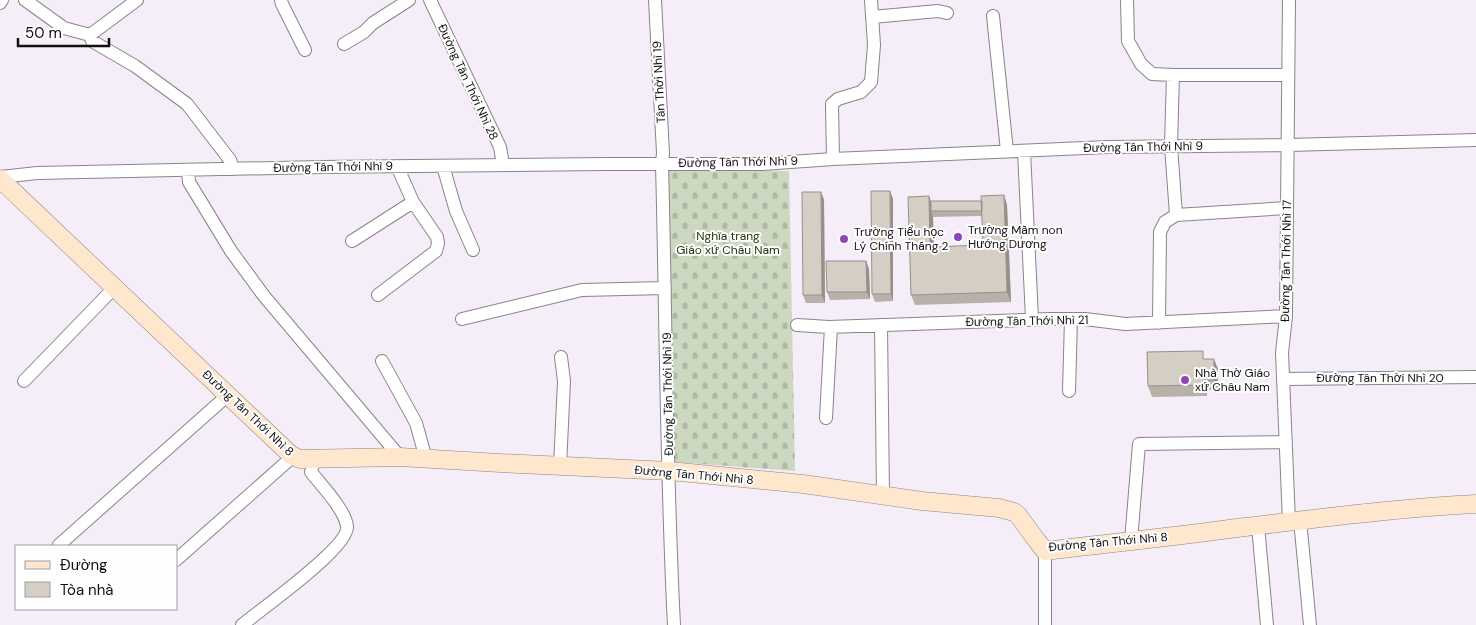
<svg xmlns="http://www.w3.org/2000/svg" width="1476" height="625" viewBox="0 0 1476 625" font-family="'DM Sans',sans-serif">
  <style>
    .cemetery { fill: url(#cemetery-stones) }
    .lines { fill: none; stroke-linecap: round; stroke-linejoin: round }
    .street-casing { stroke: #8a838c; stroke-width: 14 }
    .secondary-casing { stroke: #8a838c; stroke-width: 19 }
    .street { stroke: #fff; stroke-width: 12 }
    .secondary { stroke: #fee7cd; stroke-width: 18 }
    .wall { fill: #b7b1a9; fill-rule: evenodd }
    .shaded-wall { fill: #95908a }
    .building { fill: #d5cec5; stroke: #95908a }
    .poi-dot { fill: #8c47ba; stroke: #fefefe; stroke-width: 2 }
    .labels { text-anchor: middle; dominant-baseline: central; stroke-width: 4; stroke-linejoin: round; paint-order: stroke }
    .street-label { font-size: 12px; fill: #110f12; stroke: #fefefe }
    .poi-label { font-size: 12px; fill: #110f12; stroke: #fefefe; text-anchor: start }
    .park-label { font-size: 12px; fill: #1f3100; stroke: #fefefe }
  </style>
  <defs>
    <pattern id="cemetery-stones" width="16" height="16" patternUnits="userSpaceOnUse" patternTransform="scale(1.25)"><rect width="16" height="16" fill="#cdd8c1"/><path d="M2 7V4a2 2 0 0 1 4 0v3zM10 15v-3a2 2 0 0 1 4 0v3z" fill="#afb8a5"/></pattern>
  </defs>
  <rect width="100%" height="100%" fill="#f5eef8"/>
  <path class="cemetery" d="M663,169L789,171L795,471L675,462Z"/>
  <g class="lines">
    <g class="street-casing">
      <path id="street" d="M25,0L64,28L90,35
        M281,0L282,4L305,50
        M430,0L500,147L503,165
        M655,0L663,153L662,164C666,317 666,472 674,625
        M1127,0L1128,41L1141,64L1152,74L1173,75L1171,146L1176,215
        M0,3L2,0
        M993,16L1007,151
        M872,17L938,11L947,13
        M90,35L92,41L135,66L187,104L230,160L233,169
        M90,35L137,0
        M344,44L364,32L373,23L409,0
        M1173,75H1288
        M1024,151L1032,319
        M833,159L832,104L838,99L861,92L871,82L874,45L871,0
        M443,166L456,211L473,250
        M188,170L189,182L231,251L264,296L400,457
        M0,177L37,173L321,167L606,164H762L833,159L1108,147L1288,145L1476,140
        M1176,215L1287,208
        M352,241L413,202
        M378,295L436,251L438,243L437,237L413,202L397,166
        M462,319L582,290L665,288
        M1159,323L1160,232L1165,222L1176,215
        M797,325L829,327L1051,319H1085L1125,324L1286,316
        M881,325L883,495
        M382,361L416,423L426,459
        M1283,379L1476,377
        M24,381L115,287
        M1069,391L1071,319
        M826,418L831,327
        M560,466L564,381L561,357
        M1300,520L1310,625
        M1289,522L1282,353L1286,316L1289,0
        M1258,526L1267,625
        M1131,541L1139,444L1286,442
        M59,545L228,395
        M1045,551V625
        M176,560L290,459L291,455
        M242,625C260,610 350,547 347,526C345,510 322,486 311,472L314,459"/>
    </g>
    <g class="secondary-casing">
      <path id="secondary" d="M0,179L291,455L300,459L400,457L500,463L670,471L803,484L922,501L999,508L1014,512L1018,515L1037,541L1045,551C1112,543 1179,536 1245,527C1322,518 1398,508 1476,504"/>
    </g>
    <use href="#street" class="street"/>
    <use href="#secondary" class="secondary"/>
  </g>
  <path class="wall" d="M821,192L824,200L825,303H806L803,295Z
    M1004,195L1007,205L1011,302L915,305L911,295L929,196L931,201H982ZM982,216L983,245L934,247L933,217Z
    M893,199V301L875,302L872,294Z
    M866,261L869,269L870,299L830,300L827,292Z
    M1205,359L1218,369V390H1207V396L1152,397L1148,386Z"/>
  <path class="shaded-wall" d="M890,191L893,199V301L891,294Z
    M821,192L824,200L825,303L822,295Z
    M1004,195L1007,205L1011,302L1007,292Z
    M929,196L932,207L931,211L933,217L934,257L930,247Z
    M866,261L869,269L870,299L867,292Z
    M1214,359L1218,369V390L1214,380Z
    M1204,380L1207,390V396L1204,385Z"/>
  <path class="building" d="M871,191H890L891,294H872Z
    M802,192H821L822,295H803Z
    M1004,195L1007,292L911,295L908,197L929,196L930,247L983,245L981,196Z
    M931,201H982V211H931Z
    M826,261H866L867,292H827Z
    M1203,351V359H1214V380H1204V385L1148,386L1147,352Z"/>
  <g class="poi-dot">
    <circle cx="958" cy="237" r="5"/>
    <circle cx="844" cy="239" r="5"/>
    <circle cx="1185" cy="380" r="5"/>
  </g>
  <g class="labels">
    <g class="street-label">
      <text transform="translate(468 82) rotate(65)">Đường Tân Thới Nhì 28</text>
      <text transform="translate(659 82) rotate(-93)">Tân Thời Nhì 19</text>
      <text transform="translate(1143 147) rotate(-1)">Đường Tân Thới Nhì 9</text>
      <text transform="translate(738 162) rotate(-1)">Đường Tân Thới Nhì 9</text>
      <text transform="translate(333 167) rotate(-1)">Đường Tân Thới Nhì 9</text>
      <text transform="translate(1286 261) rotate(-89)">Đường Tân Thới Nhì 17</text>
      <text transform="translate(1027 321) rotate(-1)">Đường Tân Thới Nhì 21</text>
      <text x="1380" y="378">Đường Tân Thời Nhì 20</text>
      <text transform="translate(668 394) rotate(-91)">Đường Tân Thới Nhì 19</text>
      <text transform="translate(248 413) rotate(43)">Đường Tân Thới Nhì 8</text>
      <text transform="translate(694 475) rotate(5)">Đường Tân Thới Nhì 8</text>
      <text transform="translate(1108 542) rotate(-5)">Đường Tân Thới Nhì 8</text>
    </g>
    <g class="poi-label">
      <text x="968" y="230">Trường Mầm non<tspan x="968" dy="14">Hướng Dương</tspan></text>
      <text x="854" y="232">Trường Tiểu học<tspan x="854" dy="14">Lý Chính Thắng 2</tspan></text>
      <text x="1195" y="373">Nhà Thờ Giáo<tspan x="1195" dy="14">xứ Châu Nam</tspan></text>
    </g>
    <g class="park-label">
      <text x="728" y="236">Nghĩa trang<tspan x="728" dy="14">Giáo xứ Châu Nam</tspan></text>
    </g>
  </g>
  <rect x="15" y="545" width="162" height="65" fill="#fefefe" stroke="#9f9ea0"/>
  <rect x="25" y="561" width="25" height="8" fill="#fee7cd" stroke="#9f9ea0"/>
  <text x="60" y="570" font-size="15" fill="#110f12">Đường</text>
  <rect x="25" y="582" width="25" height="15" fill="#d5cec5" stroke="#9f9ea0"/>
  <text x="60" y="595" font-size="15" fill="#110f12">Tòa nhà</text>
  <path d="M18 38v8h91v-8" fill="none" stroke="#110f12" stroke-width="2.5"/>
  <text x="25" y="38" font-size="15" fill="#110f12" stroke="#fefefe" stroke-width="4" paint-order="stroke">50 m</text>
</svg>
